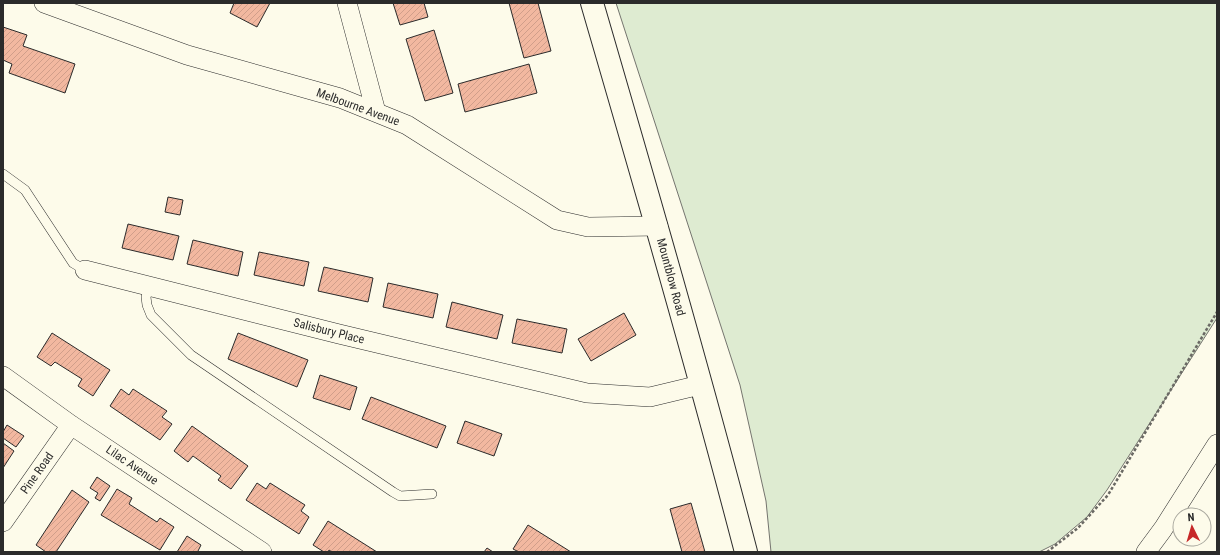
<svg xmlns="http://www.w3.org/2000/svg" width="1220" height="555" viewBox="0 0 1220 555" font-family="'Roboto Condensed',sans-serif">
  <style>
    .grass { fill: #deebd1; stroke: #74746e }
    .building { fill: url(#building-hatch); stroke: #2b2b2b }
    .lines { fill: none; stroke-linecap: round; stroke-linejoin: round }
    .lane-casing { stroke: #2b2b2b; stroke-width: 10 }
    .street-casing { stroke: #2b2b2b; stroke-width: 20 }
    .secondary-casing { stroke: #2b2b2b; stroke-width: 24 }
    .path { stroke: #6a6964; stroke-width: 2.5; stroke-dasharray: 3 2; stroke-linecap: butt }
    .lane { stroke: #fdfbea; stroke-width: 9 }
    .street { stroke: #fdfbea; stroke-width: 19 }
    .secondary { stroke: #fdfbea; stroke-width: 22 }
    .labels { text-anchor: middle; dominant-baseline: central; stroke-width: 3; stroke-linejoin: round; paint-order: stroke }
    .street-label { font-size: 12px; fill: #2b2b2b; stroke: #fdfbea }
  </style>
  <defs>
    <pattern id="building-hatch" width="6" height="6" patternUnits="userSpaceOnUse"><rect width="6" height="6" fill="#f2b8a0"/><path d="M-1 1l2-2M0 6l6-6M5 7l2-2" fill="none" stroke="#d09e8a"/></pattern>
  </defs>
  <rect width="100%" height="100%" fill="#fdfbea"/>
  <path class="grass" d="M616,3H1217V318L1107,490L1087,517L1055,544L1039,552H771L766,501L740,385Z"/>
  <path class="building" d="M234,3H270L257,27L230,13Z
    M393,3H424L428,17L400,25Z
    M509,3H538L551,51L524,58Z
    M3,27L27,35L23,46L75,64L65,93L9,73L12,64L3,60Z
    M434,30L453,93L425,101L406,39Z
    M529,64L537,93L465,112L458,84Z
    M168,197L183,200L180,215L165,212Z
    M128,224L179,236L173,260L122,248Z
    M193,240L243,252L238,276L187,264Z
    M259,252L309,262L304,286L254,275Z
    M324,267L373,278L368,302L318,291Z
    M388,283L438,294L433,318L383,307Z
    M452,302L503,315L497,339L446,327Z
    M624,313L636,335L591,361L578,339Z
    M517,319L567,329L562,353L512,343Z
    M52,333L110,370L93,396L78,386L82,379L55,362L51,366L37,357Z
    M238,333L308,360L297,387L228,359Z
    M320,375L357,387L350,410L313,398Z
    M121,389L129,395L133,389L167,411L162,417L172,424L160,440L110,406Z
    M371,397L446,426L437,448L362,419Z
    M465,421L502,434L494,456L457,443Z
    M7,425L24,436L16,447L3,438V432Z
    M192,426L248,466L231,489L218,480L221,476L193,456L188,462L174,451Z
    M3,443L14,451L3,468Z
    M97,477L110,486L100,501L95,498L98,493L90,488Z
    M257,483L266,489L270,483L305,505L301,511L309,517L299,534L246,500Z
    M117,489L132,498L129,504L157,522L160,518L174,527L160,550L101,515Z
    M72,490L89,502L56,552H46L36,545Z
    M691,503L705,552H682L670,509Z
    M328,521L377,552H332L329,550L328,552H324L313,545Z
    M528,525L571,552H519L513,549Z
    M187,536L201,545L198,551L199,552H177Z
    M487,548L493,552H484Z"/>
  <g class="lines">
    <g class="lane-casing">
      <path id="lane" d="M3,174L25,190L73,263L85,270
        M149,286L146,297L147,305L151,315L191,355L393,492L400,496L432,494"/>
    </g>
    <g class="street-casing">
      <path id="street" d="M44,3L187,55L340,98L407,125L557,220L588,227L658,226
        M347,3L376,112
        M85,270L339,334L587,393L650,397L700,385
        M3,376L71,425L262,552
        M3,522L71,425
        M1146,552L1163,529L1217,444"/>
    </g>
    <g class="secondary-casing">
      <path id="secondary" d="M592,3C645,185 698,368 746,552"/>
    </g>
    <path class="path" d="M1047,552L1078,528L1108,495L1217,312"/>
    <use href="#lane" class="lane"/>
    <use href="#street" class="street"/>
    <use href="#secondary" class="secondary"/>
  </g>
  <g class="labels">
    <g class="street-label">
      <text transform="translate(358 107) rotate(20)">Melbourne Avenue</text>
      <text transform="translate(671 277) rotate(75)">Mountblow Road</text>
      <text transform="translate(329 331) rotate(14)">Salisbury Place</text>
      <text transform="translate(132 465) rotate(34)">Lilac Avenue</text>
      <text transform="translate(37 473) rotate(-55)">Pine Road</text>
    </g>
  </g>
  <rect width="1220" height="555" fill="none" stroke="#2b2b2b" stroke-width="8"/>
  <g transform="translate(1192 527) rotate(355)"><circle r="19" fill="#fdfbea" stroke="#a9a89e"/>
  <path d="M0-3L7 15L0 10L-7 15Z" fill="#c62828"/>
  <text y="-6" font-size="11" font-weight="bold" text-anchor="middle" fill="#2b2b2b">N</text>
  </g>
</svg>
